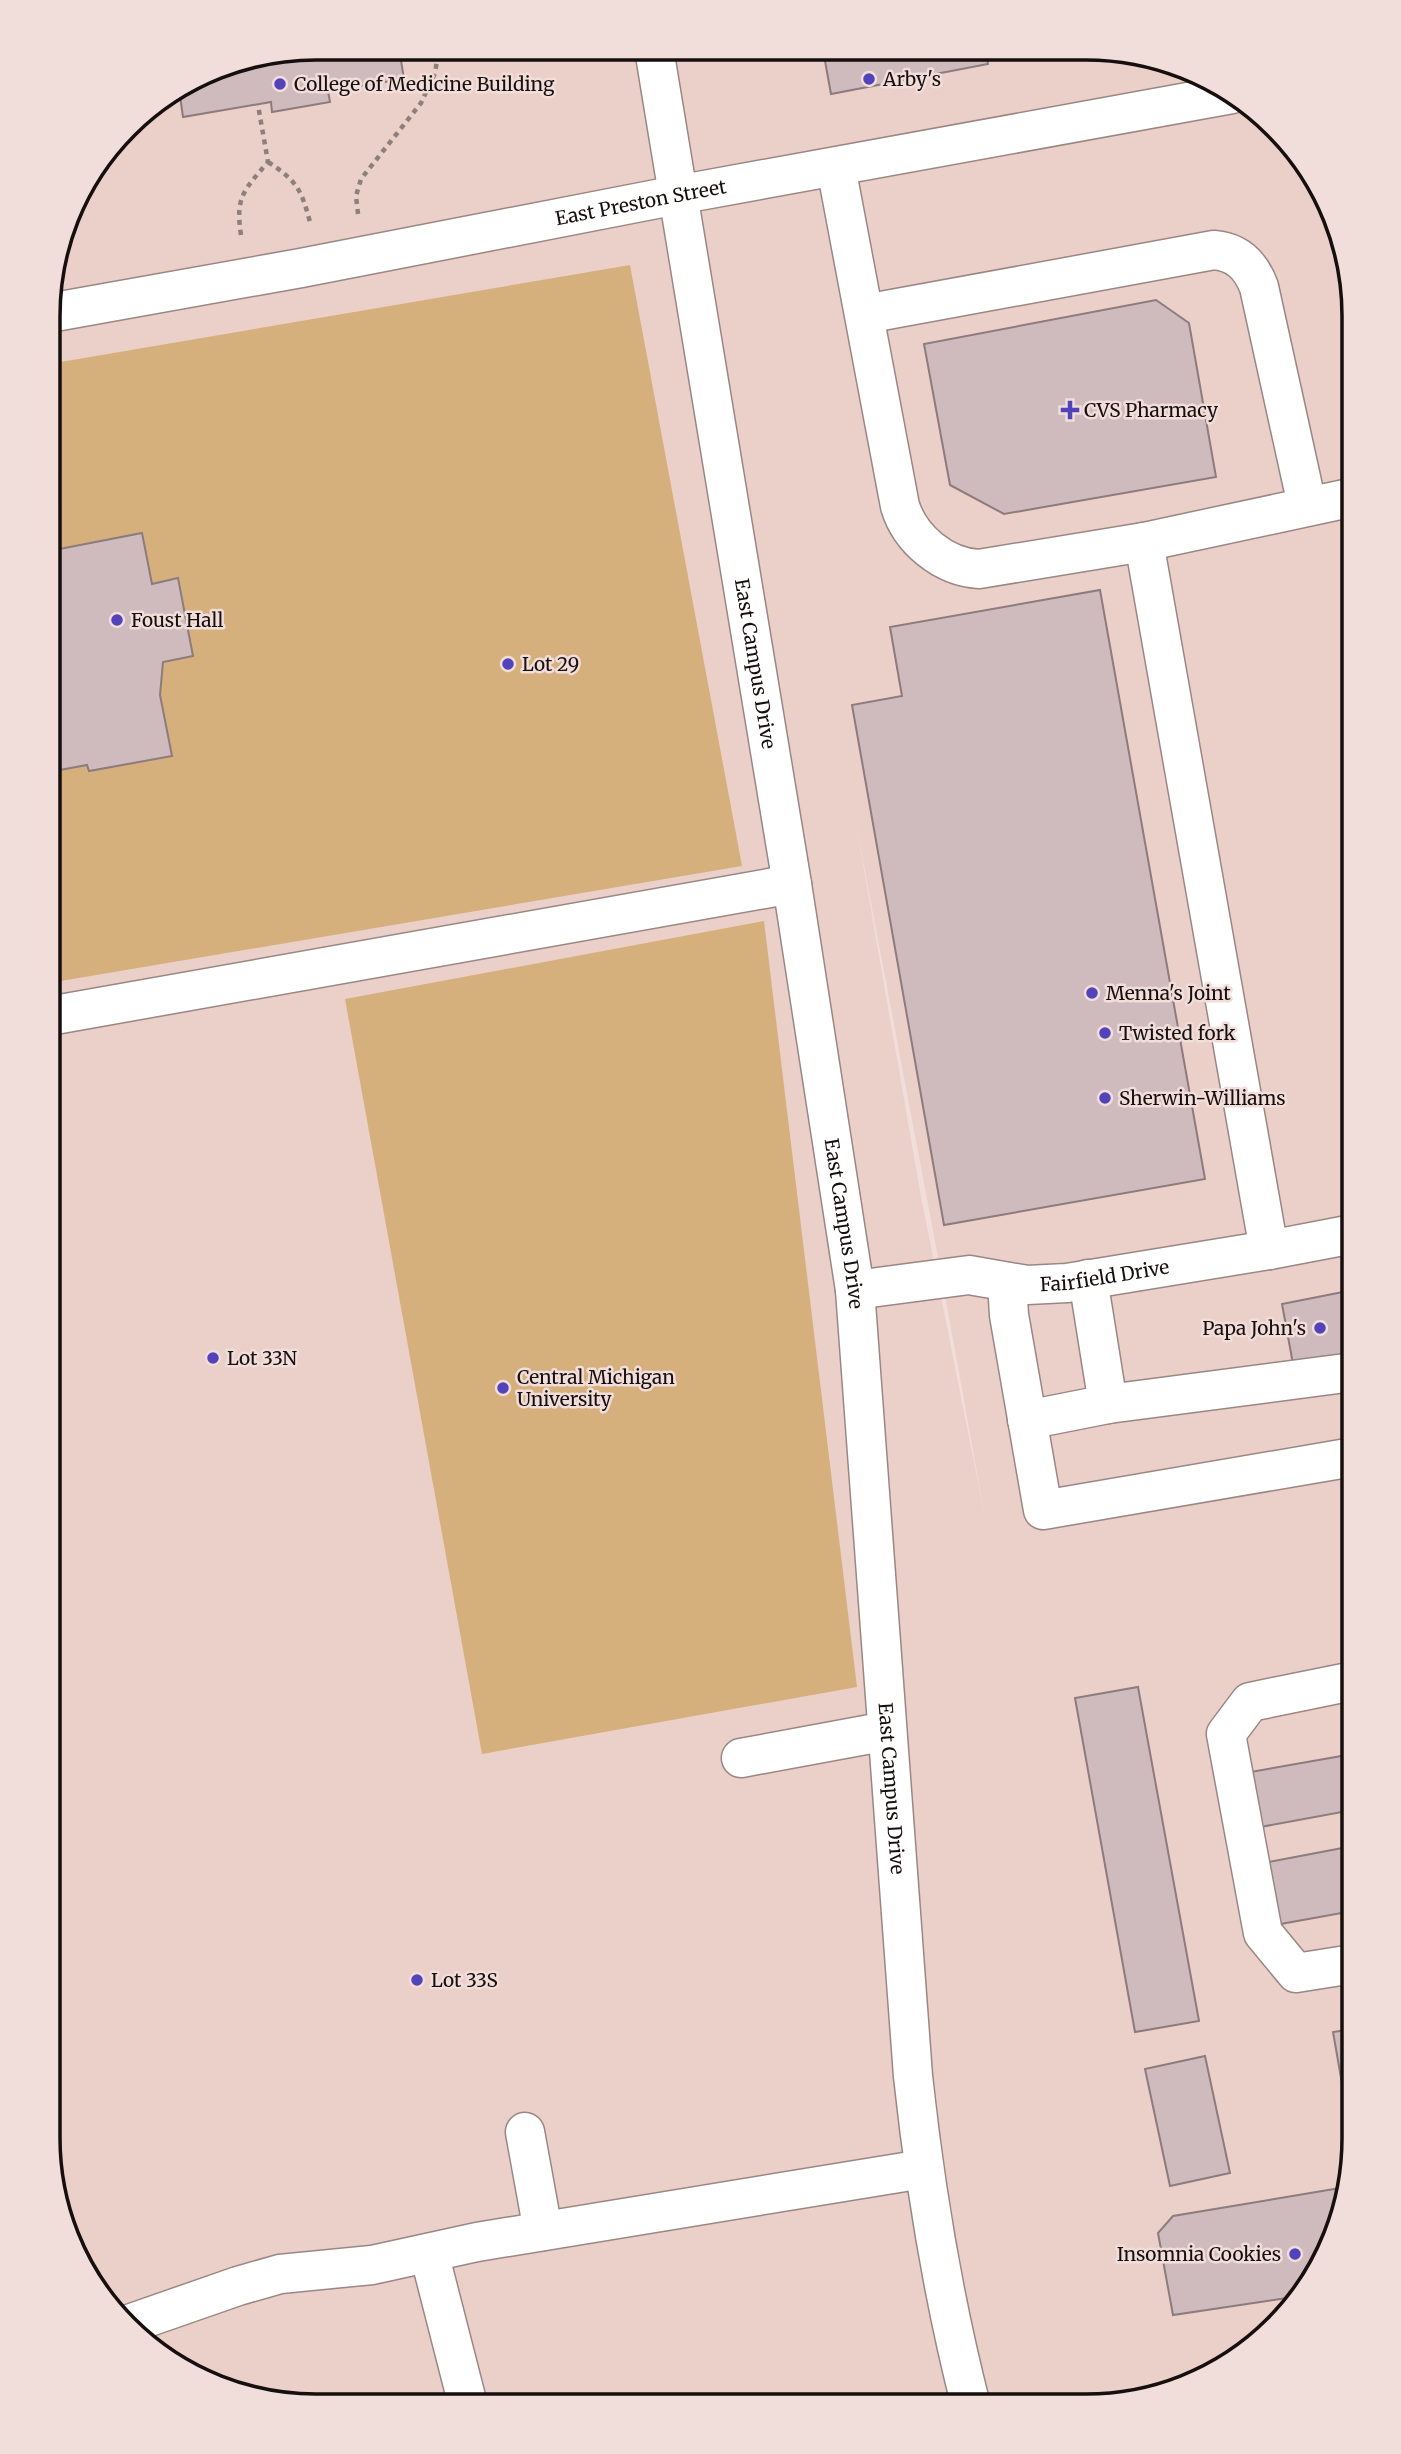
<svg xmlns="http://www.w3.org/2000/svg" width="1401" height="2454" viewBox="0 0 1401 2454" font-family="Merriweather,serif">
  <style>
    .built { fill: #ebcfc9; fill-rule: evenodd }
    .green { fill: #d6b07c }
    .building { fill: #cfbbbd; stroke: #8d7b7d; stroke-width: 2 }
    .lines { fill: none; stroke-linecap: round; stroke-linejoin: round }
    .minor-casing { stroke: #9a8784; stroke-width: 41 }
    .path { stroke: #8d7f7c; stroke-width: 4.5; stroke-dasharray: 5 5; stroke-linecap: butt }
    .minor { stroke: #fff; stroke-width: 38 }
    .poi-dot { fill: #5343ba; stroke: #f1ddd9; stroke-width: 2.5 }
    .labels { text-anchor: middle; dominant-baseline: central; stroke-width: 5; stroke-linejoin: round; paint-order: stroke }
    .poi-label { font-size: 19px; fill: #160f0e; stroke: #f1ddd9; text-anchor: start }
    .street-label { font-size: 19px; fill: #160f0e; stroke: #f1ddd9 }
    .rim { fill: none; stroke: #160f0e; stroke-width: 3.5 }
  </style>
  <rect width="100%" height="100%" fill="#f1ddd9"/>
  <path class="built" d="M316,47L1137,52L1204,75L1262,114L1308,166L1339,229L1354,316L1353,2156L1333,2241L1298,2301L1248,2351L1172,2392L1085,2407L280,2404L197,2379L139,2340L93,2288L62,2225L47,2138L50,281L75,197L138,114L213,68ZM855,818L942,1278L985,1517L921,1197Z"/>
  <path class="green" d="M630,265L742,866L49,983V364Z
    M764,921L857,1687L482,1754L345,999Z"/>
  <path class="building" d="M316,47L399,48L404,79L328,91L330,102L272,112L271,102L183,117L179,89L213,68Z
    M823,50L986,51L988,64L831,94Z
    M1156,300L1189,323L1216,477L1004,514L950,485L924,344Z
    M142,533L152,584L178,578L193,656L163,662L160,695L172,756L89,771L87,765L49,772V551Z
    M1100,590L1205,1179L944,1225L852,705L902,696L890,627Z
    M1353,1290V1352L1293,1364L1282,1304Z
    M1138,1687L1199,2021L1135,2032L1075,1698Z
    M1353,1754V1810L1255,1828L1245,1773Z
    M1353,1846V1911L1275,1925L1264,1863Z
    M1353,2029V2111L1347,2112L1333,2032Z
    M1205,2056L1230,2173L1170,2186L1145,2069Z
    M1346,2187L1333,2241L1301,2296L1173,2315L1158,2233L1173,2216Z"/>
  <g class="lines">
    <g class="minor-casing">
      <g id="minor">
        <path id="s1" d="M654,49L792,884L855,1290L913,2076C925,2187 943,2297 971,2406"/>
        <path d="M836,167L900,506C910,539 943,567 979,569L1144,542L1354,497"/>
        <path id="s2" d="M49,313L301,268L677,195L1232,94"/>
        <path d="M865,314L1214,250C1238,252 1251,266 1259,287L1307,505"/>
        <path d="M1144,542L1269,1250"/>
        <path d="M49,1016L792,884"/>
        <path d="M1088,1279L1108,1404"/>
        <path d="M1007,1282L1009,1315L1043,1510L1353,1457"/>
        <path id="s3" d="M855,1290L969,1275L1027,1285L1067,1283L1269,1250L1353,1234"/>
        <path d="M1027,1420L1108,1404L1353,1372"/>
        <path d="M741,1758L887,1731"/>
        <path d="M1353,1964L1296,1973L1263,1933L1226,1734L1250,1702L1353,1681"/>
        <path d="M525,2132L543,2231"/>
        <path d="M429,2253L468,2405"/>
        <path d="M126,2325L238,2286L280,2274L372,2265L477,2242L923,2169"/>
      </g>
    </g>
    <path class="path" d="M268,162C297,181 301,189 310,222
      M358,214L356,196L361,179L421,103L435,73L439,48
      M241,235C235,197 244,190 268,162L258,105"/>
    <use href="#minor" class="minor"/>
  </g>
  <g class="poi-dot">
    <circle cx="869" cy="79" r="7"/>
    <circle cx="280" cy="84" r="7"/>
    <path d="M1066.5 399.5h7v7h7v7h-7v7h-7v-7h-7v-7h7z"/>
    <circle cx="117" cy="620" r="7"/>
    <circle cx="508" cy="664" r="7"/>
    <circle cx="1092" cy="993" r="7"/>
    <circle cx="1105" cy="1033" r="7"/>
    <circle cx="1105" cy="1098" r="7"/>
    <circle cx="1320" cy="1328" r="7"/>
    <circle cx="213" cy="1358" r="7"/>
    <circle cx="503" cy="1388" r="7"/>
    <circle cx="417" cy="1980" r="7"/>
    <circle cx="1295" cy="2254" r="7"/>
  </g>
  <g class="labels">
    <g class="poi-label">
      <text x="883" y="79">Arby's</text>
      <text x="294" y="84">College of Medicine Building</text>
      <text x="1084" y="410">CVS Pharmacy</text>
      <text x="131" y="620">Foust Hall</text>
      <text x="522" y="664">Lot 29</text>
      <text x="1106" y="993">Menna's Joint</text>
      <text x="1119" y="1033">Twisted fork</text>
      <text x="1119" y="1098">Sherwin-Williams</text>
      <text x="1306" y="1328" text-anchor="end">Papa John's</text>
      <text x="227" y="1358">Lot 33N</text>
      <text x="517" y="1377">Central Michigan<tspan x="517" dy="22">University</tspan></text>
      <text x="431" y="1980">Lot 33S</text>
      <text x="1281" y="2254" text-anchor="end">Insomnia Cookies</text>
    </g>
    <g class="street-label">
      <text stroke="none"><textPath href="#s2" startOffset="602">East Preston Street</textPath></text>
      <text stroke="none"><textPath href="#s1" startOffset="623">East Campus Drive</textPath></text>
      <text stroke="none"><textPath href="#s1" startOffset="1190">East Campus Drive</textPath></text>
      <text stroke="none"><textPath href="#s3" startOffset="252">Fairfield Drive</textPath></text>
      <text stroke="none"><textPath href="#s1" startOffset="1757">East Campus Drive</textPath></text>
    </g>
  </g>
  <path d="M0 0H1401V2454H0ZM316 60H1086A256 256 0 0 1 1342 316V2138A256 256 0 0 1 1086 2394H316A256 256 0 0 1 60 2138V316A256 256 0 0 1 316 60Z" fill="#f1ddd9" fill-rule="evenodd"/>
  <path class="rim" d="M316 60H1086A256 256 0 0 1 1342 316V2138A256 256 0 0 1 1086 2394H316A256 256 0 0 1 60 2138V316A256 256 0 0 1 316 60Z"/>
</svg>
